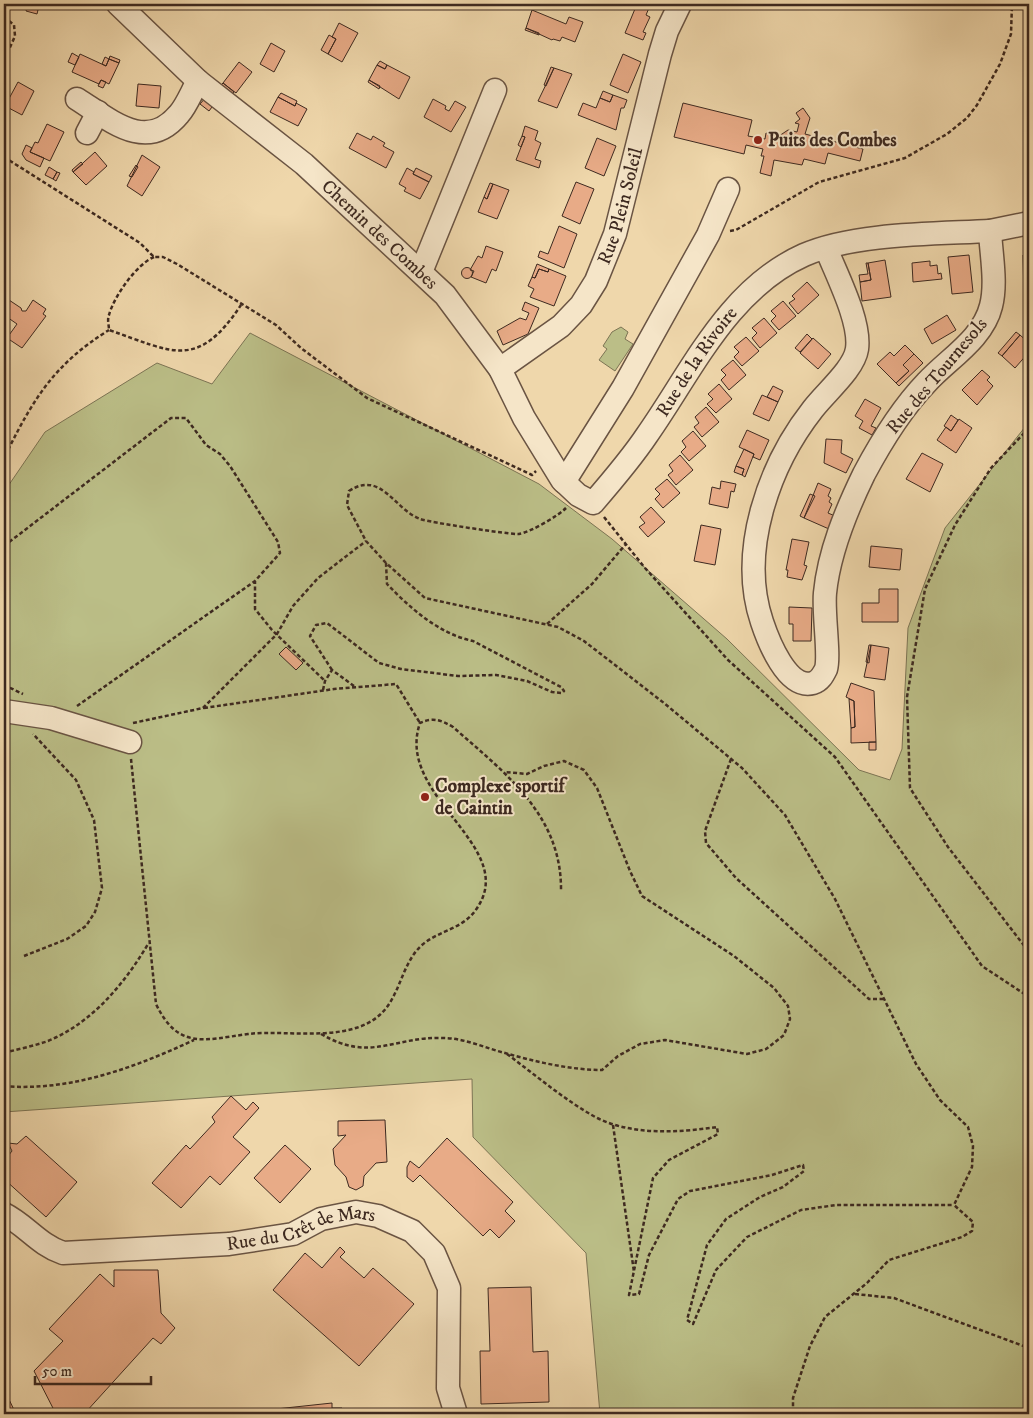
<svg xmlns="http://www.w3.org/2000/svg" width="1033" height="1418" viewBox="0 0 1033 1418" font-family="'IM FELL DW Pica',serif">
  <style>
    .green { fill: #bbbe87; stroke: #7c7454 }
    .building { fill: #e8ab87; stroke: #3d2920 }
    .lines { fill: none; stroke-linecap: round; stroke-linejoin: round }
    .minor-casing { stroke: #6a5443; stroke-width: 25 }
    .path { stroke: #3d2920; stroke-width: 2.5; stroke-dasharray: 4 2.5; stroke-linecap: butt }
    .minor { stroke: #f5e5c8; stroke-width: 22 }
    .poi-dot { fill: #8f2418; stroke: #f5e5c8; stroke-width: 2 }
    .labels { text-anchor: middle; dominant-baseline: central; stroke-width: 4; stroke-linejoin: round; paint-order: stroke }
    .poi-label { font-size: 19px; font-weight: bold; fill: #3d2920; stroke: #f5e5c8; text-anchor: start }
    .street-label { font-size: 19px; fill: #3d2920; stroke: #f5e5c8 }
  </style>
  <rect width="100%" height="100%" fill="#efd7ab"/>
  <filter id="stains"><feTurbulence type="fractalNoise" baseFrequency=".004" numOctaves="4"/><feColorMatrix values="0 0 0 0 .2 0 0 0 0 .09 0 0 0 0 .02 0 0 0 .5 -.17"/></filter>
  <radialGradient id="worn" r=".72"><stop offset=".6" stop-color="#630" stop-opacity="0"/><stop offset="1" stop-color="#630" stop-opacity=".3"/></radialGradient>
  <path class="green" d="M621,327L628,332L625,339L633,344L615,371L599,360L607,349L603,346L612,332Z
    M250,333L539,484L612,539L727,639L859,770L890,780L902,749L908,628L945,528L1029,422V1414H600L586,1253L473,1137L472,1079L4,1112V492L45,432L157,363L212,384Z"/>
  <path class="building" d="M637,4L649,8L646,15L650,17L643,32L646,33L643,40L625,33Z
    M27,7L38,10L37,14L26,11Z
    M532,10L566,24L569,17L583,22L575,42L562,37L560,41L553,39L552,40L526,28Z
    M339,23L358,33L342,62L328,54L336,39L332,37Z
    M526,28L539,33V35L525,30Z
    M329,35L336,39L328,54L321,50Z
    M271,43L285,51L274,72L260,64Z
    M72,53L79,57L75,65L68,62Z
    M80,54L106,66L109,59L119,63L109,84L101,80L99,84L72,72Z
    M623,54L641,62L628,93L610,85Z
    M110,56L120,60L119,63L109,59Z
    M105,57L109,59L106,66L102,64Z
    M380,61L387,65L385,69L377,65Z
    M239,62L252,72L236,93L223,83Z
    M377,65L385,69L387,65L410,77L399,99L369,80Z
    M551,67L554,68L546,86L544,85Z
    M554,68L572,74L557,108L538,101Z
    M101,80L106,82L103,88L98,86Z
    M369,80L380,86L379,89L368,82Z
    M18,82L34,91L22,115L5,106Z
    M223,83L234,92L231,96L220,86Z
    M138,84L161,86L159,108L136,106Z
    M603,91L613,95L610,102L600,98Z
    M281,93L297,101L295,106L278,97Z
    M613,95L627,100L624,108H621L616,130L578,115L583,103L596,108L600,98L610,102Z
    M207,96L215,103L209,111L200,104Z
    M278,97L295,106L296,103L307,109L298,126L270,112Z
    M433,99L446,106L445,109L449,111L455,101L466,107L451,132L424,117Z
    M683,103L752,120L748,136L765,139L766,133L779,136L788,130L797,132L799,124L795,123L800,119L796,113L803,108L810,118L805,134L863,149L860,161L828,153L825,164L804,159L802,165L774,160L771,176L760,173L764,156H761L763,149L746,145L744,154L674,137Z
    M47,124L64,132L50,161L30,152L35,142L38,143Z
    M525,126L538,131L535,140L541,143L535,159L541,161L539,168L516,160L525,137L522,136Z
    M357,133L371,140L373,136L385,143L383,146L394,152L386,168L349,148Z
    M522,136L525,137L521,147L518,145Z
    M597,138L616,146L604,176L585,168Z
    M26,145L32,148L30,152L44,158L40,167L26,160L22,154Z
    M95,152L107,166L86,185L73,172Z
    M142,155L160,167L142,196L127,186Z
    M81,162L83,164L73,172L72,170Z
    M136,165L138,167L132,177L129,176Z
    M49,167L57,172L53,179L45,175Z
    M407,168L414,172L413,174L429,182L420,199L404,191L406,188L399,184Z
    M416,168L432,176L429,182L413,174Z
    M57,172L60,173L56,181L53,179Z
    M576,182L594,189L580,224L562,216Z
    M490,183L493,184L487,199L484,197Z
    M493,184L509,190L497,219L478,212L484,197L487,199Z
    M559,226L577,234L564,268L538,257L540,251L548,254Z
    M486,246L503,252L496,271L492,269L486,283L471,277L474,271L470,270L478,256L482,258Z
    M969,255L973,292L952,294L948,257Z
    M1023,255H1029V297H1024Z
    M885,260L891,297L862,301L860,282L871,280L868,263Z
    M930,261V266L937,265L938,274L941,273L942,279L913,282L912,263Z
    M866,263H868L871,280L860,282L859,275L868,274Z
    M537,264L549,269L548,272L539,269L535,278L532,277Z
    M461.5 273a5.5 5.5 0 1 1 11 0a5.5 5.5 0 1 1-11 0Z
    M539,269L548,272L549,269L566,276L554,306L530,297L534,289L528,286L532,277L535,278Z
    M807,282L819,295L798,314L789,303L795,299L792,296Z
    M9,300L21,308L22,311H26L33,300L46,309L43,314L46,316L22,348L7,338L17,324L4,315V308Z
    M783,301L796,316L779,330L771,321L776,316L771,311Z
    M525,302L539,308L528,334L503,345L497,331L520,318L526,320L529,313L522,310Z
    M947,315L956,330L932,344L924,329Z
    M764,318L777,333L760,348L752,338L757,333L752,328Z
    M1016,332L1020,335L1002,356L998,353Z
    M807,334L812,339L800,352L795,348Z
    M1020,335L1029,343V352L1015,368L1002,356Z
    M746,337L759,351L742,366L734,357L739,352L734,347Z
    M813,338L831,354L818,369L800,353Z
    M905,345L914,354L903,365L909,371L896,383L877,364L890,352L894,356Z
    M914,354L923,363L899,386L896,383L909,371L903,365Z
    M733,360L746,375L729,390L721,380L726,375L721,370Z
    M982,370L990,377L987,380L993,386L977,405L962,390Z
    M719,384L732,399L716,413L707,404L713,399L708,394Z
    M773,386L783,391L778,402L767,397Z
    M762,395L778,402L769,421L753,414Z
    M865,399L881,408L871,426L876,428L872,435L859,428L863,421L855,416Z
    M706,407L719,422L702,437L694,427L699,423L695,417Z
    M951,415L958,420L951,431L944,426Z
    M959,419L972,428L956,453L937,440L946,427L951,431Z
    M747,430L769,440L760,460L753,457L754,454L739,447Z
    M693,431L706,446L689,461L681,452L686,447L682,441Z
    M826,439L842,440L841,453L853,459L846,473L824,463Z
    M744,449L754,454L745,477L742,475L744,469L736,466Z
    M922,453L943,464L930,492L906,479Z
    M680,455L693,470L676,485L668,475L673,471L669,465Z
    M736,466L744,469L742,475L734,472Z
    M667,479L680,493L663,508L655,499L660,494L655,489Z
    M721,481L736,484L734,492L731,491L728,508L709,504L712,487L720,489Z
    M818,483L831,489L828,496L831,498L829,502L832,504L828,513L835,516L829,529L804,518Z
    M810,494L815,496L804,518L800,516Z
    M651,507L665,522L648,537L639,527L645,523L640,517Z
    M701,525L721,529L715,565L694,561Z
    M792,539L809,542L804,565L807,566L802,580L787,577L788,570H786Z
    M871,546L902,549L900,570L869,567Z
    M879,589H898V622H862V603H879Z
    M789,607L812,608L811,641H793V624H789Z
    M869,645H871L869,663L866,662Z
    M871,645L889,648L885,680L864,677Z
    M286,647L303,663L296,670L279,654Z
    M851,683L874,691L876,742L851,743V728L855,727L854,701L846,697Z
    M849,699L854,701L855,727L851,728Z
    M869,742H876V750H869Z
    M231,1096L246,1110L253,1102L259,1108L233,1137L250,1152L220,1185L210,1176L181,1208L152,1183L186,1145L190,1149L215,1122L212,1117Z
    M385,1120L387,1162L376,1163L364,1176L363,1186L356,1190L349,1187L346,1177L335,1165L333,1149L346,1135L338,1136V1121Z
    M26,1136L77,1182L46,1217L4,1179V1161L12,1151L8,1143L17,1144Z
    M447,1138L513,1202L505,1211L515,1221L499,1238L490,1229L483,1236L420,1175L413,1182L407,1177V1167L410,1161L419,1168Z
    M285,1145L311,1169L280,1203L254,1178Z
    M340,1247L345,1252L340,1257L364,1278L373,1268L414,1304L359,1366L273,1290L305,1253L322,1268Z
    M114,1270H158L161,1313L175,1328L161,1344L153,1338L85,1413L56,1414L34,1371L63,1341L49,1329L100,1274L114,1287Z
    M531,1287L533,1352L548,1351L549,1402L481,1404L480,1351H490L488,1288Z
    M4,1389L16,1414H4Z
    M332,1403V1408H342V1414H276V1409Z"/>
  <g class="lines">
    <g class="minor-casing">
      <g id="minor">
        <path id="s1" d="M118,4L198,81L304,164L445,295L500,369L524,418L562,480L578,495L593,503C612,481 631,459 647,435C692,371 728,289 804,255C854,233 935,234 990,231C991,254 997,283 991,306C983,339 948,359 927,382C901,409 881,442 864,474C846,511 829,552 825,593C823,613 830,655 826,669C823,675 820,681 813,683C787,690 768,640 762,622C738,551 769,465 813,409C826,392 854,369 857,349C861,321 836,274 826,248"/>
        <path d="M77,99C109,119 146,154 179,114C187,105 192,91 198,81"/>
        <path d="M87,133L98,112"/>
        <path d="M990,231L1029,223"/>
        <path d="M421,272L495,90"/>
        <path id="s2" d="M500,369L561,326L581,305L596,281L615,234L660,54L667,31L680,4"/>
        <path d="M564,482L623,388L708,235L728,189"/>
        <path d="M4,711L51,718L130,742"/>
        <path id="s3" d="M4,1214C26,1225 39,1245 63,1253L229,1244L293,1234L321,1219L356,1212L378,1216L412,1231L434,1253L449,1288L448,1388L456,1414"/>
      </g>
    </g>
    <path class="path" d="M4,17L14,25L15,36L4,61
      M4,157L140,243L154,257H163L177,264L276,325L301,348L367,398L532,475L536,471
      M730,231L736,230L819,182L905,158L947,134L967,118L977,105L1000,64L1011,34L1012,4
      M154,257C137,264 114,296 109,315C107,320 109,325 109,330C173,352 197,371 241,305
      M1029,428L991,468L955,525L925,589L907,697L910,788L948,847L1029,952
      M4,455L8,450C35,396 56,363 109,330
      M604,517L645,568L728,660L835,757L982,966L1029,997
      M4,546L171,418H186L206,445L220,454L230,466L278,542L280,553L255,581V609L272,630L325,681
      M386,563L366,541L347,505L349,491C381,470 394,509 420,519C427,522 513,535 519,534C531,532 558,516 566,508
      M547,624L592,584L625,545
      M332,670L310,636L316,625L327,623L379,663L401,669L458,676L496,675L527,681L552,692L562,693L564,691L561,687L473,641C439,634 410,608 387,584L386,563L425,598L558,627L584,641L664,703L742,768L785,815L835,899L916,1064L940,1100L968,1127L973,1146L972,1167L954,1205L973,1222L972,1231L962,1237L889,1260L867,1283L825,1317L810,1346L793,1398V1414
      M4,685L23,694
      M323,690L325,681L332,670L354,686
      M77,706L255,581
      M204,708L334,689L396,684L420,723
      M133,723L203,708L277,634L293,606L318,578L366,541
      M131,759L156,1004C178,1050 204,1040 248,1034C290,1029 358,1046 387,1007C401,988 404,961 422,945C438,931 462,929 475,911C523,847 394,798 420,723C433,717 441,720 453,727C505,773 562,815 561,891
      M731,759L705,831L706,843L736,878L869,999H883
      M24,956L67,939L86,926L95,912L102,888L94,820L76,780L33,734
      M321,1034C371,1063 394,1036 443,1038C464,1038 485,1048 505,1053C536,1062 571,1070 602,1070L618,1056L640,1044L665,1040L747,1054L766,1049L784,1035L790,1019L788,1006L774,988L734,956L642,896L630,871L597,788L584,770L564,761L544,766L527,774L505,772
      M4,1053C18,1049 34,1046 48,1041C92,1023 125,983 148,944
      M507,1054C534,1074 561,1097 590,1114C626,1136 676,1133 717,1127L718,1134L669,1160L653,1178L629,1295L639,1294L649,1255L678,1199L690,1191L772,1175L803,1165L804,1171L783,1187L760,1197L726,1219L707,1245L687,1320L693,1324L716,1270L747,1237L801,1210L836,1205H954
      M4,1086C70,1092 136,1067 194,1040
      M613,1125L634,1272
      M855,1294L894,1298L1029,1348"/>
    <use href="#minor" class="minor"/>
  </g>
  <g class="poi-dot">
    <circle cx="758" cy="140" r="5"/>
    <circle cx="425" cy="797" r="5"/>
  </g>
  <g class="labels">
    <g class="poi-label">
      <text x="768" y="140">Puits des Combes</text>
      <text x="435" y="786">Complexe sportif<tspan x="435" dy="22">de Caintin</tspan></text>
    </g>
    <g class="street-label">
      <text stroke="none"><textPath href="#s2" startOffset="211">Rue Plein Soleil</textPath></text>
      <text stroke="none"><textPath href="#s1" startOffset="349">Chemin des Combes</textPath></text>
      <text stroke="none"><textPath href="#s1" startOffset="872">Rue de la Rivoire</textPath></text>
      <text transform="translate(937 376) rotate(-50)">Rue des Tournesols</text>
      <text stroke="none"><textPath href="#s3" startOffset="312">Rue du Crêt de Mars</textPath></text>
    </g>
  </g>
  <rect width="1033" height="1418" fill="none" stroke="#efd7ab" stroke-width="20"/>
  <rect x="5" y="5" width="1023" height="1408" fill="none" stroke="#3d2920" stroke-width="2.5"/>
  <rect x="10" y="10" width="1013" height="1398" fill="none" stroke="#3d2920"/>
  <path d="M35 1376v8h116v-8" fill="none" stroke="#3d2920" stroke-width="2.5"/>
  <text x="42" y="1376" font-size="15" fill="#3d2920" stroke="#f5e5c8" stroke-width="4" paint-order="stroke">50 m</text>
  <rect width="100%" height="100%" filter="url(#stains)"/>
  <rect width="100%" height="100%" fill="url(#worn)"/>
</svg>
